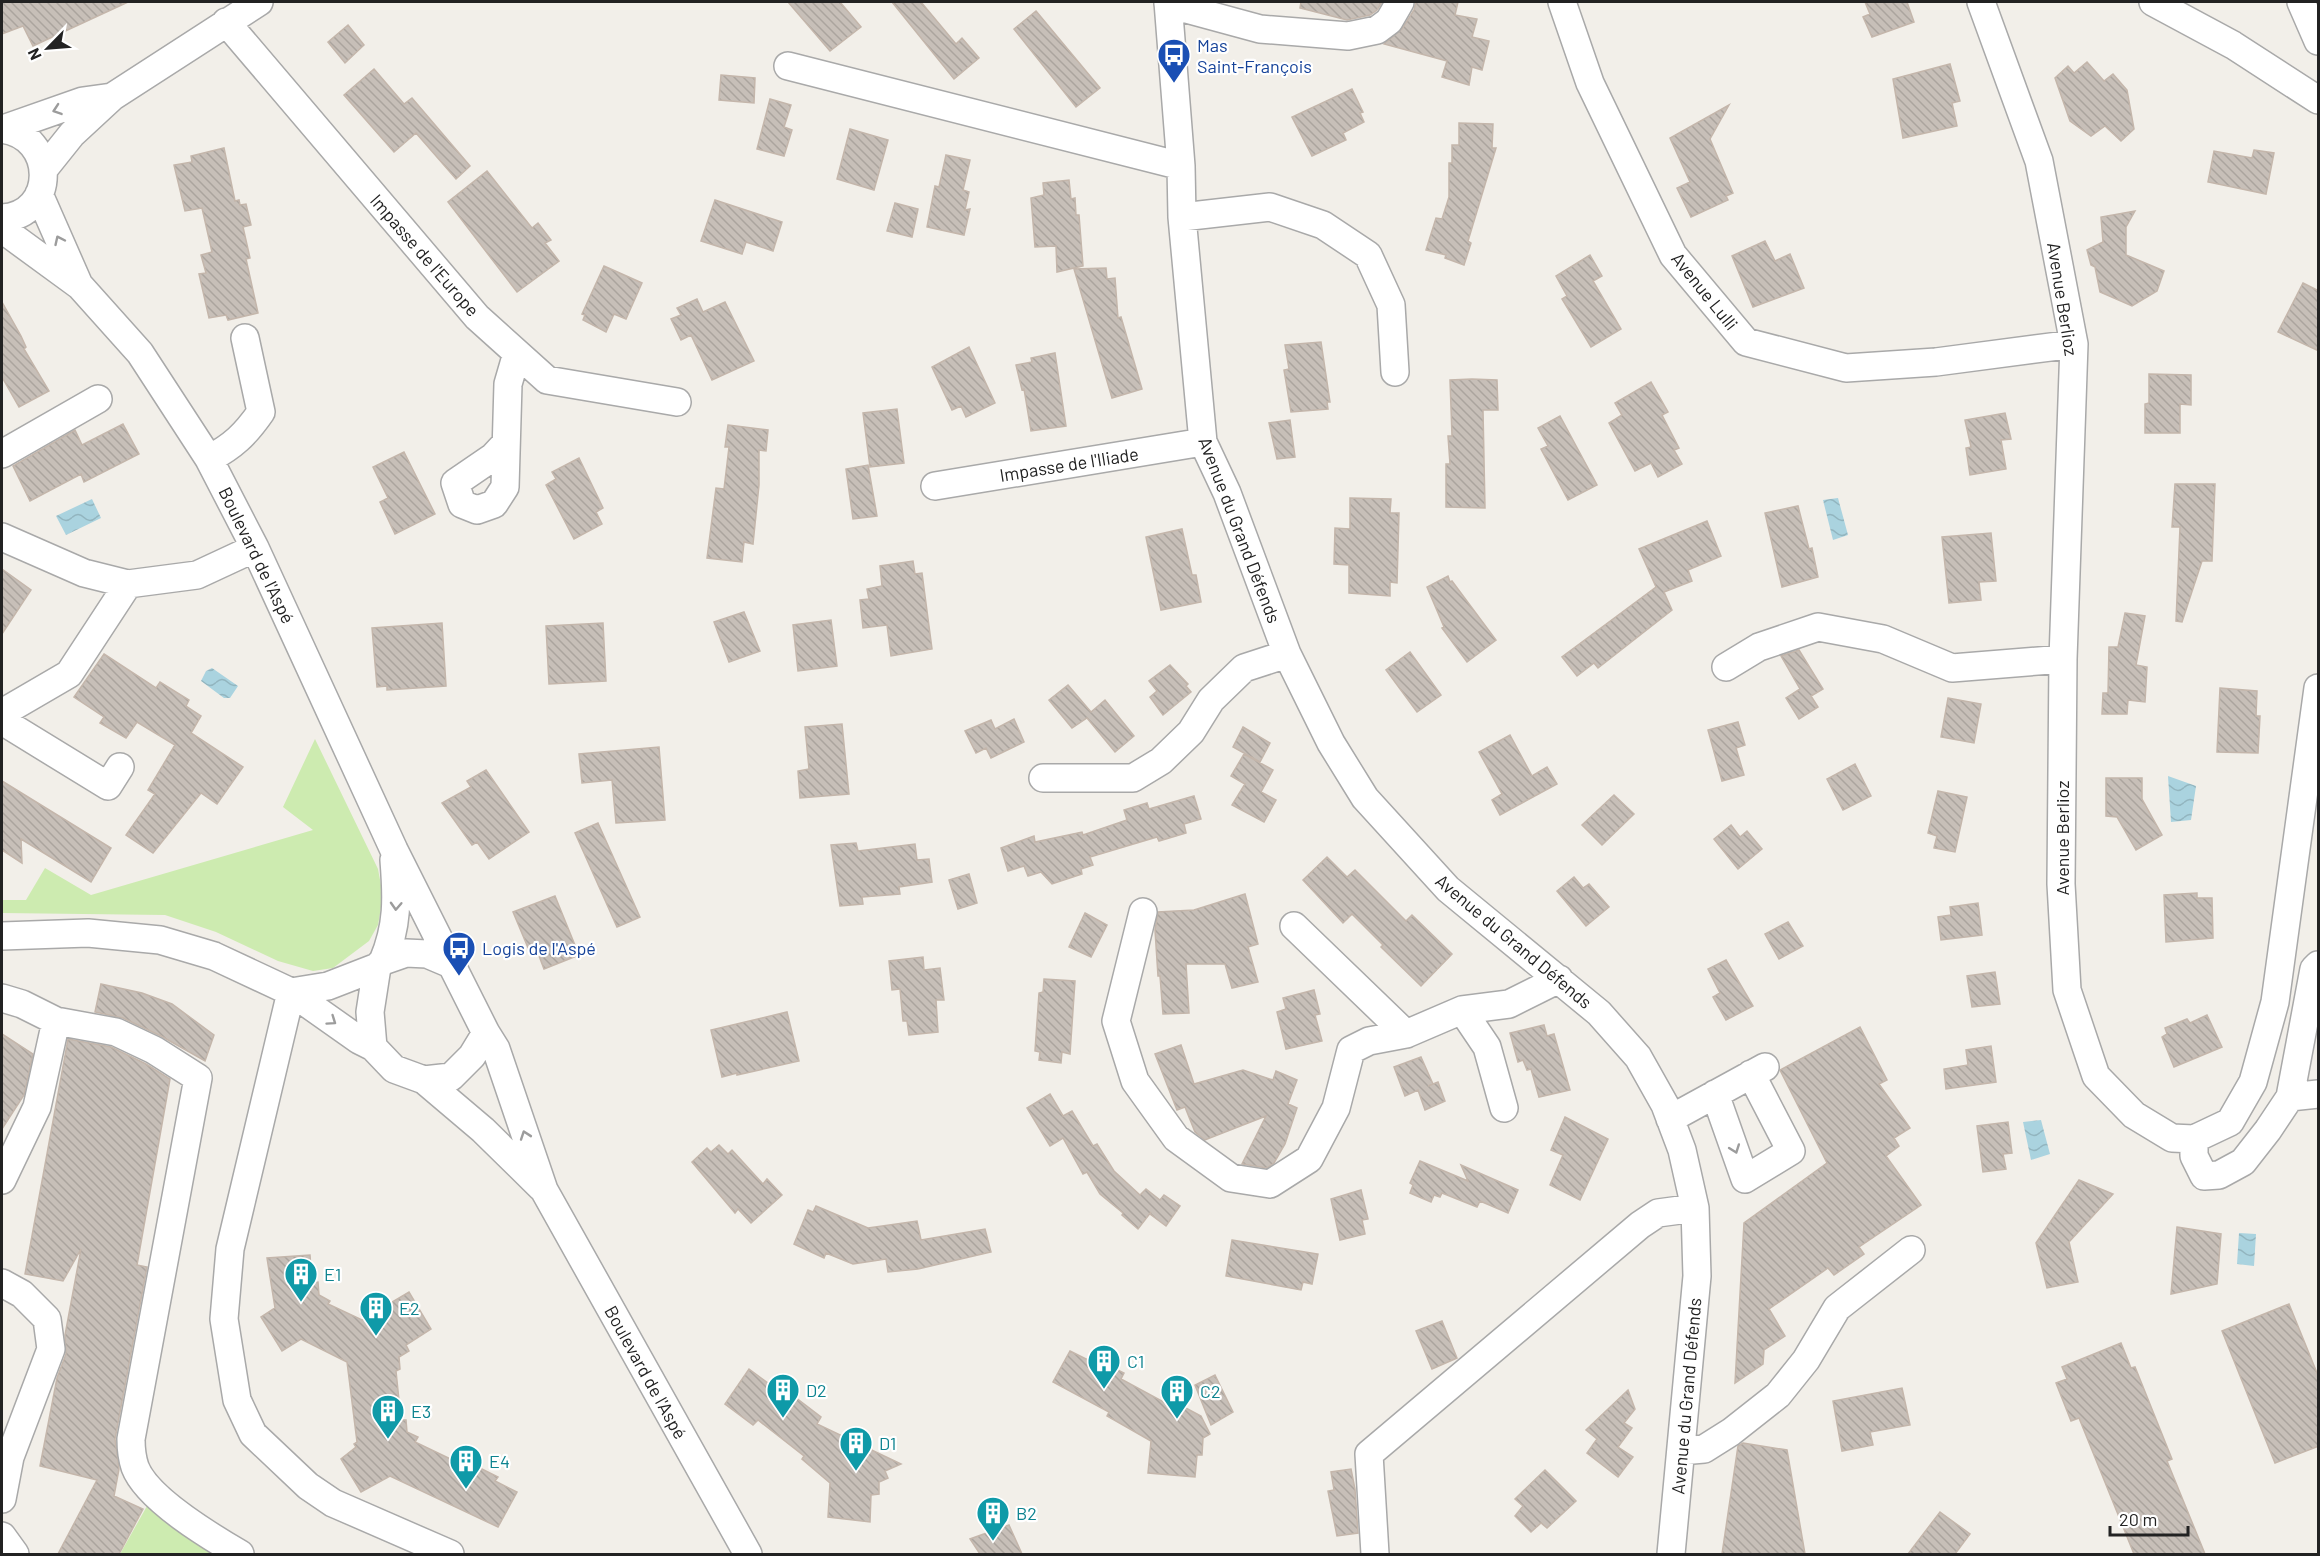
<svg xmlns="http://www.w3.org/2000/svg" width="2320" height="1556" viewBox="0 0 2320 1556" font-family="Barlow,sans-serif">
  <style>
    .grass { fill: #cdebb0 }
    .water { fill: url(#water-waves) }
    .building { fill: url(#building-back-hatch); stroke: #c4b6ab; stroke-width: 1.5 }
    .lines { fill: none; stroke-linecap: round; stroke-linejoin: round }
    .minor-casing { stroke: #a9a9a9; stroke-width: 30 }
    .minor { stroke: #fff; stroke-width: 27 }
    .oneway { stroke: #9c9c9c }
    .labels { text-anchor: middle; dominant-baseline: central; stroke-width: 4.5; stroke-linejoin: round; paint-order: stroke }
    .transit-label { font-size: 18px; fill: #164399; stroke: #fff; text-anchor: start }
    .street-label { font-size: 18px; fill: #222; stroke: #fff }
    .culture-label { font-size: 18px; fill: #0d838f; stroke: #fff; text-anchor: start }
  </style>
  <defs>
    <pattern id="water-waves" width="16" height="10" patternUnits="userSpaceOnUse" patternTransform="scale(1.5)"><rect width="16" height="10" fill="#aad3df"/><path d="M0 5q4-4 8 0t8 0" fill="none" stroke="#92b5bf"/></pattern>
    <pattern id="building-back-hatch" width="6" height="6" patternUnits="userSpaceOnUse" patternTransform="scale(1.5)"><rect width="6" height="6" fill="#c7bfb8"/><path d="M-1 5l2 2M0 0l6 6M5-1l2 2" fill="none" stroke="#aba49e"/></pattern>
  </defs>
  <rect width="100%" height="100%" fill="#f2efe9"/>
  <path class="grass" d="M315,739L378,869L383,896L378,925L369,941L333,968L313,971L278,961L216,932L165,915L2,913V900H26L45,868L91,895L313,830L283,807Z
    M147,1506L223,1554H120Z"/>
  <path class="water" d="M1838,498L1848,535L1833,540L1823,500Z
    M92,499L101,518L66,535L56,516Z
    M212,668L238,686L230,698H224L201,681L206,671Z
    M2168,776L2196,786L2191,820L2171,822Z
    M2041,1120L2050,1154L2031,1160L2023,1122Z
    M2239,1233L2256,1234L2254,1266L2237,1264Z"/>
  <path class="building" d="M2,2H128L33,46L23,26L2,34Z
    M788,2H840L861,27L830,51Z
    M892,2H921L956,44L962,38L979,58L954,79Z
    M1301,2H1382L1377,10L1370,15L1347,20L1300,8Z
    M1416,2H1458L1455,15L1477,19L1472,37L1489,41L1482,70L1472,67L1469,85L1442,77L1447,61L1384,44L1402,29L1414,10Z
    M1865,2H1907L1914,22L1872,37L1863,17L1870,14Z
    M1036,11L1100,88L1076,107L1014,29Z
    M348,25L364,45L345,63L328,42Z
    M2087,62L2104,81L2113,74L2127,90L2134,129L2121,141L2105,126L2091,136L2070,121L2055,78L2068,66L2074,73Z
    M1950,64L1960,101L1952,103L1957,126L1903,138L1893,79Z
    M374,69L404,104L412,98L470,166L456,179L416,133L394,152L344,95Z
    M721,75L755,78L754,103L719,100Z
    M1352,89L1363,112L1360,113L1364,122L1343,133L1346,140L1312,156L1292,117Z
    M770,99L791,105L784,127L792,130L784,156L757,149Z
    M1729,105L1710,139L1733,193L1726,196L1728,200L1691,217L1677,188L1690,182L1670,138Z
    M1459,123L1493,124L1492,148H1496L1468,241L1471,243L1464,265L1445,258L1446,255L1426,250L1436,218L1442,219L1449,197V163H1452V145H1459Z
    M850,129L888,140L874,190L837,179Z
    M224,148L235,201L239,200L240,205L246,204L251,225L243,227L250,258L246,259L258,313L228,320L226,315L209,318L199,274L206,273L201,255L212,252L202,208L185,211L174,165L192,162L191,156Z
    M2254,150L2274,153L2266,194L2208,182L2214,151L2252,158Z
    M946,155L970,160L963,190L969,192L965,210L970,209L964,235L927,227L935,186L939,187Z
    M487,171L532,228L538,223L551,240L545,243L559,261L517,292L448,202Z
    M1069,180L1071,199L1075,198L1076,215H1079L1083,266L1057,272L1056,246L1035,247L1031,198L1044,195L1043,183Z
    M715,200L782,222L773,251L746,242L742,254L701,241Z
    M895,203L918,209L912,237L887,231Z
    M2135,211L2126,227V255L2164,271L2157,291L2132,306L2100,292L2095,267L2091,265L2087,250L2103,242L2101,217Z
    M1765,241L1775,261L1790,254L1804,288L1753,307L1732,256Z
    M1590,255L1602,276L1593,281L1621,329L1591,347L1562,299L1567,296L1556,276Z
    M604,266L642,283L626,319L614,314L606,332L583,320L585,315L582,314Z
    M1106,268L1107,279L1115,278L1118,318L1121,317L1142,389L1112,398L1074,269Z
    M2303,283L2319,291V351L2278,332Z
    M697,299L703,312L725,302L754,361L712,380L691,335L681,340L671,319L681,315L677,308Z
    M2,302L21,336L26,347L24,349L49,391L19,407L2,377Z
    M1321,342L1330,402H1327L1328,409L1291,412L1284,370L1289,369L1285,345Z
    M969,347L995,403L966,417L961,406L952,410L932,367Z
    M1055,353L1066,426L1031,431L1024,389L1022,390L1016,365L1032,362L1031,358Z
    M2149,374L2191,375V405L2180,404V433H2145V404L2149,403Z
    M1472,379L1497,380L1498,410H1483L1485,508L1446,507V464H1450L1448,436H1452L1450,380Z
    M1651,382L1668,412L1662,415L1679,448L1674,450L1682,464L1658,477L1651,463L1635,471L1609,423L1622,415L1615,403Z
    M897,409L904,463L870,467L863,413Z
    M2005,413L2011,439L2001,440L2006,469L1970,475L1966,448L1971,447L1965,420Z
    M1560,416L1597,485L1568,500L1541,449L1548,446L1538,428Z
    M1290,420L1295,457L1277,459L1269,423Z
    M123,424L139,454L84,482L81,474L30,501L13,466L75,430L82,445Z
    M728,425L768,430L766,451L759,450V485L753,544L744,542L742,562L707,558L716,488L724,489L729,447H725Z
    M404,452L435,514L395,534L380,502L388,498L373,467Z
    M579,458L603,508L596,512L602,524L574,539L546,485L556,479L552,472Z
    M868,465L877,516L853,519L846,469Z
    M2175,484H2215L2212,561H2202L2182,622L2176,621L2180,527H2172Z
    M1350,498L1391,499L1390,513H1399L1397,583L1390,582V596L1349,593V565L1334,564L1335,528L1350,529Z
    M1798,506L1809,549L1812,548L1818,577L1782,587L1765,513Z
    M1707,521L1721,556L1688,570L1692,581L1664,592L1672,610L1598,668L1594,663L1577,676L1562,657L1656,587L1639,549Z
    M1182,529L1192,575H1196L1201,602L1161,610L1146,537Z
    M1991,533L1996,581L1979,582L1981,600L1949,603L1942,537Z
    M913,561L915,574L922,573L932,649L891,656L887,625L863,628L860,600L869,599L867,589L882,586L880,566Z
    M2,569L31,590L2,634Z
    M1448,576L1450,582L1452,581L1496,640L1467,662L1442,628L1444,627L1427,587Z
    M744,612L760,651L729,662L714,622Z
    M2125,613L2145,616L2136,665L2147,667L2145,702L2128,700L2127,714H2102L2103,693H2108L2109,647H2118Z
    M831,620L837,666L798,671L793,625Z
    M442,623L446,686L387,690V686L377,687L372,628Z
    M603,623L606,681L549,684L546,626Z
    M1799,650L1823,689L1811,696L1818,707L1799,719L1786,698L1800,689L1781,656Z
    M1410,652L1441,695L1417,712L1386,670Z
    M104,654L156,688L160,682L189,700L186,706L201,716L191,733L243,767L217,804L201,793L153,853L126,835L155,794L148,790L175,745L137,722L126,738L100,723L104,717L74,697Z
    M1170,665L1188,684L1186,686L1191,692L1163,715L1150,697L1157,691L1149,681Z
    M1068,685L1091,712L1105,700L1134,736L1115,752L1087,718L1072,728L1049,700Z
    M2220,688L2257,691L2256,716H2260L2258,753L2217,752Z
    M1948,698L1981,704L1974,743L1941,737Z
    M1014,719L1024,742L991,758L986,748L976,753L965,731L991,720L995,729Z
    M1738,722L1745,745L1736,748L1744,775L1722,781L1708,730Z
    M842,724L849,794L800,798L798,771L809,769L805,727Z
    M1243,727L1270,743L1260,762L1233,747Z
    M1510,735L1532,776L1547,767L1557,784L1500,815L1492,800L1502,794L1479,752Z
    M659,747L665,820L616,823L612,780L582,783L579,754Z
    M1244,754L1273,770L1261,792L1276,800L1264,822L1232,805L1245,784L1231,776Z
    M1855,764L1871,796L1843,810L1827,779Z
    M486,770L529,832L489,859L477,842L472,845L442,803L471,787L467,781Z
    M2106,778H2142V799L2162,835L2136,850L2117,817L2106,816Z
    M2,781L111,848L91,882L21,839L22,863L2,850Z
    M1938,791L1967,797L1955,852L1934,848L1937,836L1928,833Z
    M1614,795L1634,814L1602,845L1582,825Z
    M1194,796L1201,819L1184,824L1186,833L1159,841L1157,837L1090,857L1093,865L1081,869L1082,874L1052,884L1041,872L1028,876L1024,866L1008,871L1001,848L1034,836L1035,842L1082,832L1083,835L1127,820L1124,810L1147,803L1149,809Z
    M598,823L640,917L617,927L575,833Z
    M1731,825L1740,837L1747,831L1762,849L1738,869L1714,839Z
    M856,843L858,851L915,844L917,860L929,859L932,882L899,887L900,894L862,897L863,904L840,906L831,845Z
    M1327,857L1347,877L1355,870L1406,921L1412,915L1452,954L1421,986L1381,947L1383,945L1352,914L1343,923L1303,880Z
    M969,874L977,903L958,909L949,880Z
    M1574,877L1583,888L1589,884L1609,907L1586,926L1557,891Z
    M2197,893V898H2212L2213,938L2166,942L2164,895Z
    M1245,894L1258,944L1248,947L1258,982L1232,988L1225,964H1186L1189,1013L1163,1014L1160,976H1158L1155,930L1158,912L1194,910Z
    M555,896L579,955L544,969L536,948L529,950L513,912Z
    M1978,903L1982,935L1941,940L1938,917L1951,915L1950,907Z
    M1085,913L1107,925L1091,957L1069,947Z
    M1788,922L1803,946L1779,959L1765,934Z
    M923,957L924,970L940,968L944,1000H936L938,1032L909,1035L907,1021H903L900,989L892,990L889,961Z
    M1726,960L1753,1006L1726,1020L1713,997L1720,993L1708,969Z
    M1995,972L2000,1004L1972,1007L1967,976Z
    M1044,979L1075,981L1070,1054L1062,1052L1061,1063L1039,1060L1040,1052L1035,1051L1039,993L1043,992Z
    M101,984L142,993L172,1004L214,1035L205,1061L161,1036L123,1018L95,1012Z
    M1314,990L1320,1014L1315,1015L1322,1041L1286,1049L1277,1012L1286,1009L1283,998Z
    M787,1012L799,1061L737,1075V1073L722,1077L711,1030Z
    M2207,1015L2222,1047L2174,1067L2162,1037L2167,1034L2165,1028L2187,1019L2190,1023Z
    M1544,1025L1547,1036L1554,1034L1570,1090L1539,1097L1531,1069L1527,1070L1523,1060L1518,1062L1510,1033Z
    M1860,1027L1887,1080L1879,1084L1910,1128L1894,1138L1899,1146L1886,1156L1921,1205L1859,1247L1864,1254L1834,1275L1828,1268L1769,1309L1785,1336L1764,1350L1763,1364L1735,1383L1744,1223L1827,1163L1780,1070Z
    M2,1034L33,1054L24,1095L2,1129Z
    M68,1039L111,1047L146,1064L170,1079L137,1265L147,1267L115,1439L119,1469L114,1496L143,1509L119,1554H58L97,1480L40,1466L57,1378L66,1354L65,1335L81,1249L63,1281L25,1274Z
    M1181,1045L1194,1084L1243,1070L1273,1080L1276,1071L1297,1080L1288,1104L1297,1108L1285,1144L1274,1163L1267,1168L1242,1164L1266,1116L1205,1140L1195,1132L1185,1107L1177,1110L1155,1054Z
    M1991,1046L1996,1082L1946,1089L1944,1069L1968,1065L1966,1050Z
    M1421,1057L1433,1084L1428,1086L1438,1082L1445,1101L1425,1110L1418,1090L1405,1096L1394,1067Z
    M1050,1094L1063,1116L1072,1111L1093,1146L1097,1144L1114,1171L1140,1195L1146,1189L1160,1200L1164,1195L1180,1206L1166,1226L1150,1214L1151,1212L1138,1229L1122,1215L1123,1213L1100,1194L1087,1172L1083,1174L1063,1138L1050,1146L1027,1108Z
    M1565,1117L1608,1139L1580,1200L1550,1185L1563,1155L1551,1150Z
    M2008,1122L2012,1153L2003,1154L2006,1169L1983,1172L1977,1126Z
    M719,1145L728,1154L732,1150L763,1184L767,1179L782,1195L751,1223L738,1209L735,1213L692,1162L707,1148L711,1152Z
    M1420,1161L1468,1181L1461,1165L1518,1190L1508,1213L1480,1201L1477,1207L1442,1193L1440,1197L1434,1195L1431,1202L1410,1193L1413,1185L1410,1183Z
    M2079,1180L2113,1194L2069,1242L2078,1282L2047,1288L2036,1243Z
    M1361,1190L1368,1219L1362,1220L1365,1234L1340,1240L1331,1199Z
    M816,1206L868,1228L917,1221L921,1240L985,1229L991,1252L918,1269L888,1272L886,1259L853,1264L826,1253L824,1258L794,1244L808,1210L813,1212Z
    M2177,1227L2221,1234L2217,1284L2171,1294Z
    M1232,1240L1318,1254L1312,1284L1303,1282L1301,1290L1226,1276Z
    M310,1255L312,1283L318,1282L319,1295L330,1301L328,1304L362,1320L409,1292L431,1329L406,1345L409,1351L399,1357L400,1369L396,1371L401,1420H406L407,1432L418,1437L415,1442L463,1465L466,1461L498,1477L495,1481L517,1492L498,1527L390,1476L361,1492L341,1459L356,1447L354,1444L357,1442L347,1362L301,1339L282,1351L261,1317L275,1308L267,1258Z
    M2289,1304L2319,1378V1446L2275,1463L2222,1331Z
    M1442,1321L1457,1358L1432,1369L1416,1331Z
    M2121,1343L2131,1368L2135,1367L2172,1459L2167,1461L2205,1554H2134L2079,1418L2071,1421L2056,1383L2067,1379L2062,1367Z
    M1070,1351L1090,1361L1092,1357L1124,1373L1121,1379L1169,1405L1171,1400L1201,1416L1210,1434L1203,1438L1202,1455H1197L1195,1477L1148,1473L1151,1441L1107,1416L1109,1412L1053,1382Z
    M749,1369L788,1398L791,1394L821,1417L817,1424L901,1464L885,1471L888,1478L879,1482V1494L871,1495L870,1522L828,1517L830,1483L802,1459L804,1456L758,1420L753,1425L725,1404Z
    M1215,1375L1233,1412L1211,1425L1195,1385Z
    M1902,1388L1910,1425L1870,1432L1873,1445L1842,1451L1833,1401Z
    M1628,1390L1635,1409L1624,1423L1632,1428L1618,1447L1633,1457L1618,1477L1587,1453L1597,1439L1586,1430Z
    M1743,1443L1787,1450L1805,1554H1722L1738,1446Z
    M1351,1469L1355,1489L1358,1533L1337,1536L1328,1491L1334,1490L1331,1472Z
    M1545,1470L1576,1501L1547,1528L1541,1523L1531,1532L1515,1516L1523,1506L1515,1499Z
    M1940,1512L1970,1534L1955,1554H1908Z
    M1009,1525L1022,1554H980L970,1539Z"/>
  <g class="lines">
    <g class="minor-casing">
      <path id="minor" d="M1168,2L1181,166L1182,217L1203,442L1227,493L1287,654L1331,743L1365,798L1448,889L1599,1013L1638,1057L1665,1105L1682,1150L1695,1208L1697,1276L1671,1554
        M1562,2L1590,83L1673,255L1746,342L1846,368L1936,362L2074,344
        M1981,2L2039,161L2074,344L2063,659L2061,884L2067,990L2096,1076L2134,1115L2172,1138L2194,1139L2230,1122L2253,1082L2275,1002L2318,688
        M2153,2L2233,45L2318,100
        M2301,2L2318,41
        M1168,4L1260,29L1348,36L1377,30L1389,21L1400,2
        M226,22L477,317L547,380L677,402
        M788,66L1181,166
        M2,129C57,136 57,215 2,218
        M3,129L83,101L112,97
        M44,169L72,134L112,97L259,2
        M39,194L79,285
        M1182,217L1270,207L1323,225L1368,255L1391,305L1395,372
        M2,229L80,286L140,353L209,459L255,548L394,850L486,1033L496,1049L544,1190L748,1554
        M506,443L493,457L455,483L462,504L477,510L494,504L505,487L508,384L517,353
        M2,454L98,399
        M209,459C233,446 245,435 261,412L245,338
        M935,486L1203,442
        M2,537L84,573L128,584L197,575L255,548
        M1726,667L1759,647L1818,627L1883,639L1952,668L2063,659
        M2,713L69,674L128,584
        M2,721L108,786L120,767
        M1043,778H1133L1161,761L1191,732L1211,700L1244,668L1287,654
        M1143,912L1116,1021L1135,1081L1176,1138L1231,1178L1270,1184L1309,1159L1336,1108L1351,1050L1369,1041L1406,1034L1462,1010L1509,1004L1559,979
        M1294,926L1406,1034
        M2,936L88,933L160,940L214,956L291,992L359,1040L373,1047
        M383,961C398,926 397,898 394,860
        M453,965L427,954L406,953L383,961L377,967L370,1012L373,1047L394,1069L424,1080L451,1077L472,1056L486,1033
        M291,992L230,1249L224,1319L237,1400L253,1434L308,1486L333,1503L450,1554
        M291,992L328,986L377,967
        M2,998L22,1004L56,1021L116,1032L154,1050L198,1078L131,1439C131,1449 132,1458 135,1467C147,1499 211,1537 240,1554
        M1462,1010L1487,1047L1504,1108
        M424,1080L483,1130L541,1187
        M1715,1094L1745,1179L1791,1151L1751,1074
        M2290,1097L2318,1094
        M1670,1119L1765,1067
        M2194,1139V1156L2204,1176L2219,1175L2243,1162L2268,1130L2290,1097L2314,969L2318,965
        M2,1180L37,1107L56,1021
        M2,1283L22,1294L47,1319L51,1349L10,1457L2,1499
        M1681,1451L1704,1449L1731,1432L1778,1395L1806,1360L1837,1308L1911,1250
        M2,1536L15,1554
        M1375,1554L1369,1454L1640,1225L1658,1213L1695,1208"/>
    </g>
    <use href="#minor" class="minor"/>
  </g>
  <defs><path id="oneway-chevron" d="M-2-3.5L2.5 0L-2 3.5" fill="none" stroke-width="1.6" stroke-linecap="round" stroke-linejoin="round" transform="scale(1.5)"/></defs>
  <g class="oneway">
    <use href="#oneway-chevron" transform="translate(57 110) rotate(161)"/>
    <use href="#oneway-chevron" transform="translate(59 240) rotate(-115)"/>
    <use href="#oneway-chevron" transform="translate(396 906) rotate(93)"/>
    <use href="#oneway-chevron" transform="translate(332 1021) rotate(35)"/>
    <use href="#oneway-chevron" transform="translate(525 1135) rotate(-109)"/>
    <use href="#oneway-chevron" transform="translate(1735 1149) rotate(70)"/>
  </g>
  <defs>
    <g id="bus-pin" transform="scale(1.725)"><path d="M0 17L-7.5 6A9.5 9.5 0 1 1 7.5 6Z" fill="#1a4fb4" stroke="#fff"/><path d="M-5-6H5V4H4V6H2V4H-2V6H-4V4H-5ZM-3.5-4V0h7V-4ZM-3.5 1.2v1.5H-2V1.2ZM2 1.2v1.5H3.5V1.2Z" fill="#fff"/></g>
    <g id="building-pin" transform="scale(1.725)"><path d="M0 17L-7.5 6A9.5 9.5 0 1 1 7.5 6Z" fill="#0f9aa8" stroke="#fff"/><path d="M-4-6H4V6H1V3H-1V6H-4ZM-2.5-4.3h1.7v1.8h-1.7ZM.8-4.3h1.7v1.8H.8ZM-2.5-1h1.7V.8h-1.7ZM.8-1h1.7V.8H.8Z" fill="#fff"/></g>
  </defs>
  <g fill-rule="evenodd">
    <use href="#bus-pin" x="1174" y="55"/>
    <use href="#bus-pin" x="459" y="948"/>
    <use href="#building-pin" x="301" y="1274"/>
    <use href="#building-pin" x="376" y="1308"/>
    <use href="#building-pin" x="1104" y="1361"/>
    <use href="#building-pin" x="783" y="1390"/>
    <use href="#building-pin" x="1177" y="1391"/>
    <use href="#building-pin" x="388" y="1411"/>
    <use href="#building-pin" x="856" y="1443"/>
    <use href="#building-pin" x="466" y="1461"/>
    <use href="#building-pin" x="993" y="1513"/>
  </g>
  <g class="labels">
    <g class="transit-label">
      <text x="1197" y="45">Mas<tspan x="1197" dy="21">Saint-François</tspan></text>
      <text x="482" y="948">Logis de l'Aspé</text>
    </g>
    <g class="street-label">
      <text transform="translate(425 255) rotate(49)">Impasse de l'Europe</text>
      <text transform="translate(1705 291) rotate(51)">Avenue Lulli</text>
      <text transform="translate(2063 299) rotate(81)">Avenue Berlioz</text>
      <text transform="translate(1069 464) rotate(-9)">Impasse de l'Iliade</text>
      <text transform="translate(1240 530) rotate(69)">Avenue du Grand Défends</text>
      <text transform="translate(257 555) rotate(64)">Boulevard de l'Aspé</text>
      <text transform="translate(2062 838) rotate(-90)">Avenue Berlioz</text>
      <text transform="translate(1514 941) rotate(40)">Avenue du Grand Défends</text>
      <text transform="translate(646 1372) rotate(61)">Boulevard de l'Aspé</text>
      <text transform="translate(1686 1396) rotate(-85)">Avenue du Grand Défends</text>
    </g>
    <g class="culture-label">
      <text x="324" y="1274">E1</text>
      <text x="399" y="1308">E2</text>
      <text x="1127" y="1361">C1</text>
      <text x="806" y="1390">D2</text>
      <text x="1200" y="1391">C2</text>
      <text x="411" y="1411">E3</text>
      <text x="879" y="1443">D1</text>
      <text x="489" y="1461">E4</text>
      <text x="1016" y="1513">B2</text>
    </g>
  </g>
  <rect width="2320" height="1556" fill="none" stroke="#222222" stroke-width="6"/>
  <g transform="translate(48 48) rotate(245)" stroke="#ffffff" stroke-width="4.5" paint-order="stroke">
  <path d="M0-4.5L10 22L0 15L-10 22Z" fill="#222222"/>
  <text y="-9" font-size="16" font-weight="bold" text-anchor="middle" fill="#222222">N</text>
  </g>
  <path d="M2110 1526v9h78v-9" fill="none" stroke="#222222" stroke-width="3"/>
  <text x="2119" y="1526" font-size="18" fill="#222222" stroke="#ffffff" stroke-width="4.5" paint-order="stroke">20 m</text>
</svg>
